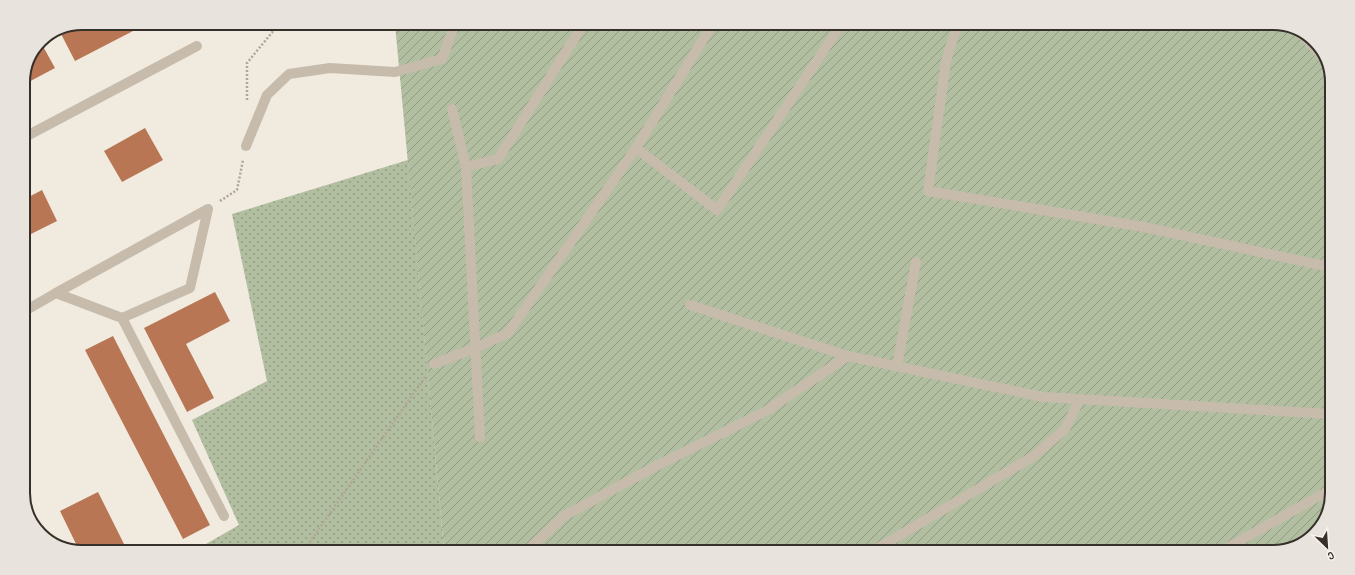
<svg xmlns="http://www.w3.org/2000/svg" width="1355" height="575" viewBox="0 0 1355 575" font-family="'Sofia Sans Condensed',sans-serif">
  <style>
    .grass { fill: url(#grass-dots) }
    .garden { fill: url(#garden-furrows) }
    .building { fill: #b97654 }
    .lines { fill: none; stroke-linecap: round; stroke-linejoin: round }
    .path { stroke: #b3a596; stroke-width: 2.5; stroke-dasharray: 2 2; stroke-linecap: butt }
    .service { stroke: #c7bbac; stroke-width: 10 }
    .minor { stroke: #c7bbac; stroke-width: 10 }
    .rim { fill: none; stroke: #362f2a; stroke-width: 2 }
  </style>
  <defs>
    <pattern id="grass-dots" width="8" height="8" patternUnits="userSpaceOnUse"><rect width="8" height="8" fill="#b1bea0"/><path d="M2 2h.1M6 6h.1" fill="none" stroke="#919b83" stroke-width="1.8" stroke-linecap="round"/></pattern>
    <pattern id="garden-furrows" width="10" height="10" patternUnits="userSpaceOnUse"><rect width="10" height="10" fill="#b1bea0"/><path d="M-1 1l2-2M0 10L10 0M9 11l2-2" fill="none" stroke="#919b83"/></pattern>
  </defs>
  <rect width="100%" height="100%" fill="#f0eadf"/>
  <path class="grass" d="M408,160L444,549L199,548L239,525L192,420L267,381L232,214Z"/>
  <path class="garden" d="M395,24L1296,27L1322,49L1332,78L1328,516L1306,542L1274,552L444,549Z"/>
  <path class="building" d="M82,23H130L133,31L75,61L60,32Z
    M40,41L55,68L23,85V78Z
    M145,128L163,160L122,182L104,151Z
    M42,190L57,221L23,238V200Z
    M215,292L230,321L186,344L214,398L187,412L144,328Z
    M113,336L210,525L183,539L85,350Z
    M98,492L126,548H78L60,511Z"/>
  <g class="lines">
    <path class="path" d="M247,100V63L279,24
      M220,201L237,190L243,160
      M305,549L425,377"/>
    <path class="service" d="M712,25L636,148L717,210L840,26
      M957,26L946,61L928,191L1144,227L1330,267
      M1298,30L1326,60
      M452,109L466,167L480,437
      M246,146L267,95L289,74L330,68L395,72L442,59L455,24
      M466,167L498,159L583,25
      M56,293L122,318L190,288L208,209
      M56,293L208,209
      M690,305L848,356L1043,397L1329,414
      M122,318L224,516
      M434,364L475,348L508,333L636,148
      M897,366L916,262
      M529,549L564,516L660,464L766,411L848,356
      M873,551L1034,456L1065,429L1080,399
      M1220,552L1328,491"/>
    <path class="minor" d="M23,138L197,46
      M23,312L56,293"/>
  </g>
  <path d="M0 0H1355V575H0ZM82 30H1273A52 52 0 0 1 1325 82V493A52 52 0 0 1 1273 545H82A52 52 0 0 1 30 493V82A52 52 0 0 1 82 30Z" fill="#e8e3dc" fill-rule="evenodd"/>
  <path class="rim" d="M82 30H1273A52 52 0 0 1 1325 82V493A52 52 0 0 1 1273 545H82A52 52 0 0 1 30 493V82A52 52 0 0 1 82 30Z"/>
  <g transform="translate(1327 547) rotate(155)" stroke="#f8f3eb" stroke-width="3" paint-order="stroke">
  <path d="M0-3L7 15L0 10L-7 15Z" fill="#362f2a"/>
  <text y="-6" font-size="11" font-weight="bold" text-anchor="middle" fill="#362f2a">С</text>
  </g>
</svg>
